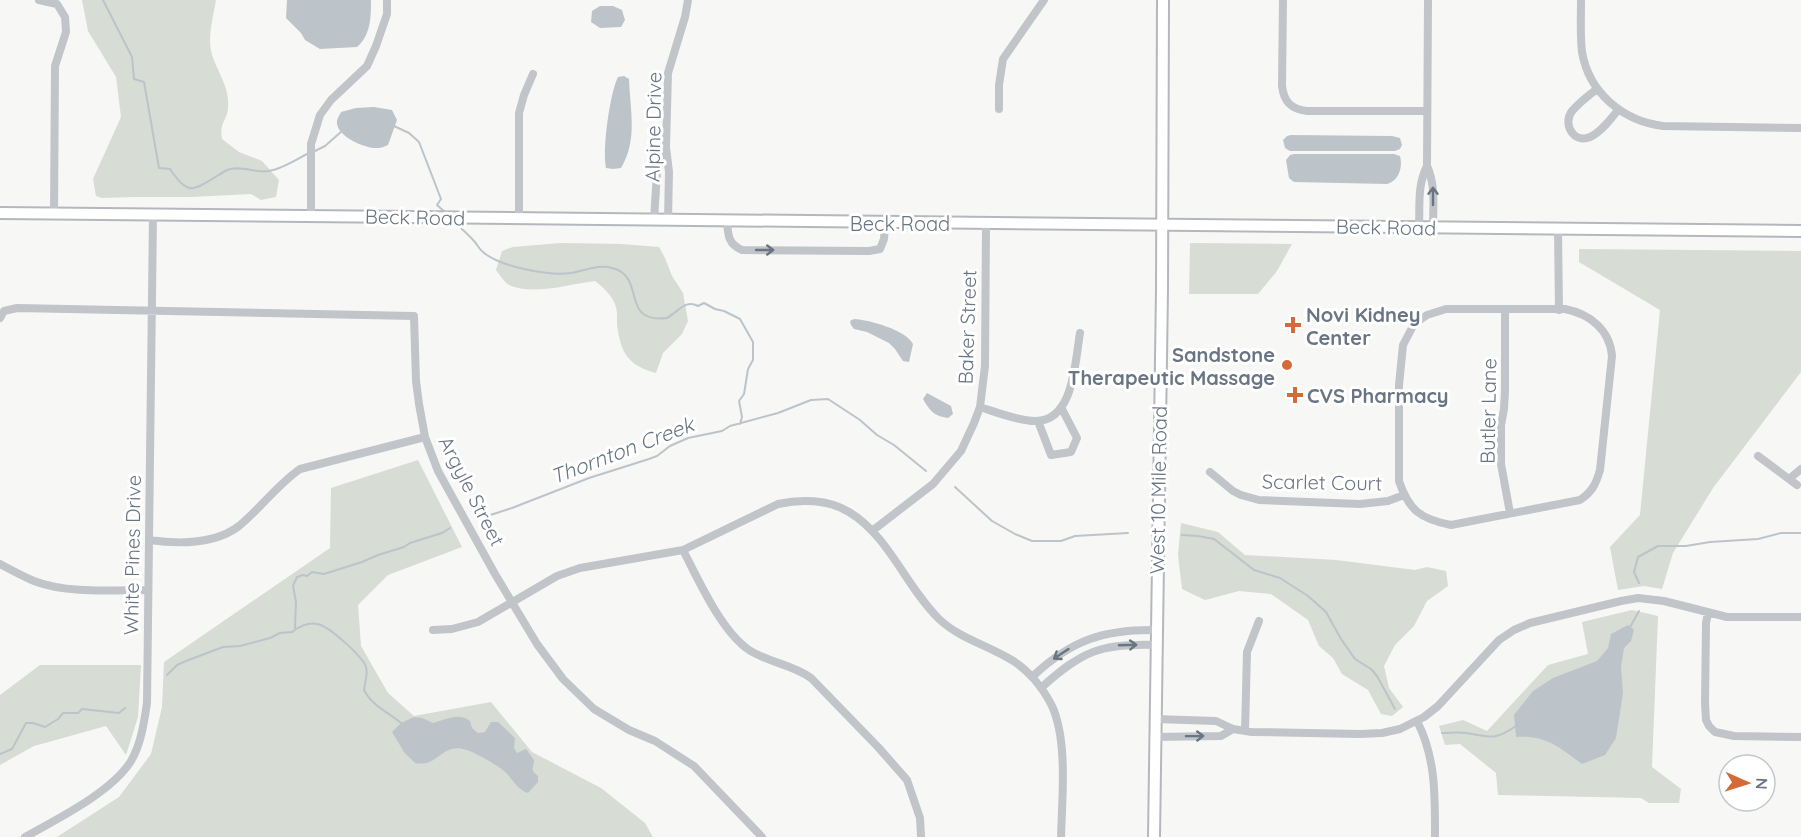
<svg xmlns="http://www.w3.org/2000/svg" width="1801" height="837" viewBox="0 0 1801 837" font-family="Quicksand,sans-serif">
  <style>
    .green { fill: #d7dcd4 }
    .water { fill: #bcc4ca }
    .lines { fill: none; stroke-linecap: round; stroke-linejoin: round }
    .stream { stroke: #bcc4ca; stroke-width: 2 }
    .secondary-casing { stroke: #b4b8bc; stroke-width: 14 }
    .street { stroke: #c1c4c8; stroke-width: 8 }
    .secondary { stroke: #fff; stroke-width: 10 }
    .oneway { stroke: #697583 }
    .poi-dot { fill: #d36b39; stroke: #fff; stroke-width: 2 }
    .labels { text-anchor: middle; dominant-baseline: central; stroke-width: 6; stroke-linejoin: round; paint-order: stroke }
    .street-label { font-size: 20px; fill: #697583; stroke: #fff }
    .poi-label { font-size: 20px; font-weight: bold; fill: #697583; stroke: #fff; text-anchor: start }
    .water-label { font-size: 21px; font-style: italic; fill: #65767f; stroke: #fff }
  </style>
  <rect width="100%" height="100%" fill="#f7f7f5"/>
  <path class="green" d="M82,0H216C213,18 207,38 212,55C218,73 230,88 228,108C227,122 219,121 222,139L239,152L262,161L279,180L276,197L261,200L251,194L190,197H134L102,198L96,196L93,179L121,117L116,77L88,31Z
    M561,243L621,244L659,247L665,258L672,276L683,293L688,321L682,334L663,353L656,373C631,366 622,356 618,331C616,323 618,314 616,307C613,296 603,287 595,281C570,284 532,296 509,285C504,282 500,275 496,270L502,251L513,247Z
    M1190,243L1292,244L1277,271L1258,294H1189Z
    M1579,249L1801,251V372L1713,488L1673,553L1662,589L1644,586L1618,590L1610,547L1640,515L1660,310L1579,262Z
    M418,460L462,547L388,575L358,605L361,646L388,693L414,716L491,702L532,752L601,788L645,823L653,837H57L119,797L151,754L162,707L164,662L330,548L331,488Z
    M1181,523L1218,532L1245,555L1336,560L1415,570L1427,567L1446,571L1448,586L1427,601L1414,626L1395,645L1384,666L1389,688L1403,707L1392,716L1381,714L1368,690L1342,674L1333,658L1319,646L1308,620L1271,594L1239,591L1205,600L1182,589L1178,555Z
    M1632,610L1658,616L1652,767L1681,789L1679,803H1649L1641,798L1498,795L1496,773L1460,744L1445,745L1439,726L1463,720L1487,731L1548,665L1588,654L1582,622Z
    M40,665H141L138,717L126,755L106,726L34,746L0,765V695Z"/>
  <path class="water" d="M287,0H371C371,17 371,35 357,47L320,49L305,40L301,33L286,18Z
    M600,6H613L622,10L625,20L621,27L600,28L591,22L592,11Z
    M624,76L629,79C630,111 638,139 621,168L613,169L606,168C602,151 610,92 618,77Z
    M374,107L392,110L397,120L388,145C385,146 382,148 378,148C366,149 335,136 337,121C337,119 340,114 341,112L356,108Z
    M1291,135L1392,136L1400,138L1402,145L1400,149L1395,151H1290L1285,148L1283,140L1287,136Z
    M1294,154H1394L1400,156C1403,167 1399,181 1387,184L1294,182L1289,178L1286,160L1290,155Z
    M854,319C870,320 906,330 913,344L909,362L903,361L895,349L889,343L867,332L854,329L851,325L850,321Z
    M927,393L951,406L953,414L948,418C934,416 930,411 923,399Z
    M1628,625L1634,630L1631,641L1624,648L1621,667L1623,693L1616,738L1605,755L1582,764C1559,747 1546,735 1516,737L1514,715L1533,691L1553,678L1597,661L1608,648L1611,634Z
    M414,717L422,718L433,723C446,720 458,712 470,721L472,728L478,733L485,732L491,722H498L515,738L514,748L517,753L526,749L534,760C534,769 529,768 538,776V782L528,793C517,790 513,779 504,771C497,765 476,753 467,750C441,741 439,768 415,763L404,752L392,732L401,723Z"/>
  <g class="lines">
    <path class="stream" d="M103,0L132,57L134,79L144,82L159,168L170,169C174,175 182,187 190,188C198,190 219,174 227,170C239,165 255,173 269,171C282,169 296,160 307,154
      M394,126L409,133L419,142L441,199L437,205L446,213
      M313,152L325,146L342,131
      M454,222C461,228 468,234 474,241C477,244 479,249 483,252C500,267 549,276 571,273C585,271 598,264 612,268C647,276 619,324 667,318C678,312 685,299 698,306L704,303L715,309L724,311L740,319L753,342V360L748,369L744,394L739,401L742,417L740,424
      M955,487L992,521L1015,534L1032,541H1061L1075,536L1128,533
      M484,517L512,508L589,478L649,459L657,456L670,446L688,438L722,431L730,426L778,413L811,400L828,399L860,420L877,435L894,445L926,471
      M1182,535L1198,536L1214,539L1254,570L1280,578L1308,596L1326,612L1341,639L1355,659L1371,669L1377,676L1395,709
      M1639,583L1634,572L1638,557L1658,546H1686L1710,542L1758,539L1781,533H1801
      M295,628L296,602L293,586L297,577L303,575L307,576L312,572L324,574L362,562L378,555L404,547L410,543L442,533L450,528
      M1629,629L1639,611
      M167,675L177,665L186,661L223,647L240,646L270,638L280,633L292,632C298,627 308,622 317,624C328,625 363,657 366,667C368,675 365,682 364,690C372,706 388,712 401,723
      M1442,733C1451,733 1458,732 1466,733C1491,737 1494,741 1516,726
      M0,754L12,749L26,723H33L45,727L58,719L63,713H78L82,709L119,713L125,708"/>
    <g class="secondary-casing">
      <path id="secondary" d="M0,213L1801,231
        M1154,837L1162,290L1163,0"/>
    </g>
    <path class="street" d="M39,0L57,4L65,17L66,32L55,66L54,214
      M1283,0L1282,86C1284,102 1291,109 1307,111H1427
      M1581,0C1581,17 1580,35 1582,52C1589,93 1623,121 1663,126L1801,128
      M1597,89C1589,95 1579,103 1572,111C1562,124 1574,144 1590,137C1601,132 1611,119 1618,110
      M999,109V85L1003,59L1044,0
      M1427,166C1436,186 1433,206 1433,227
      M311,216V144L320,115L331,100L367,66L376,46L387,14V0
      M519,218V113L524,95L533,74
      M654,220L657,172L665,148
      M668,220L669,172L666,147L668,73L685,17L688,0
      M727,221C728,235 728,244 742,250L869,251L880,249L884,239L885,223
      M1419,227C1420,206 1417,186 1427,166L1428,0
      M1558,229L1559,310
      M1446,309H1565C1590,314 1610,330 1612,356L1600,470C1596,484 1592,492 1580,500L1451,525C1421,519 1409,511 1399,481V385L1403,345L1414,324L1427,315Z
      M1505,309V391L1504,409L1501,425V464L1510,513
      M0,318L4,311L17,308L414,316L416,381L419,404L425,437L438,471L495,574L537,644L563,679L594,709L629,730L655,741L694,766L762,837
      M980,407C996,412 1018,421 1035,421C1074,422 1075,361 1080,333
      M1038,421L1051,455L1071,452L1077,438L1062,409
      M1758,456L1797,485
      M1210,472L1233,491L1241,495L1259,500L1360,504L1388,501L1404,495
      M1789,479L1801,469
      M872,531L933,484L961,451L974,423L980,407L985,366L986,224
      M149,540C177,544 214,545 239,526C261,508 277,485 300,469L425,437
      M683,550C698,579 721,631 749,650C769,663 792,664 811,678L878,747L907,780L920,818L921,837
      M0,564C11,570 22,576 34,581C68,594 112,590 148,590
      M1708,613L1706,623L1705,703L1706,720L1709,726L1715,732L1734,736L1801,737
      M433,630L452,629L478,622L557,576L580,568L683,550L778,504C800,499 828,499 849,512C889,536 906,587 939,619C959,638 987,645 1010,659C1028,669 1043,688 1052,706C1068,741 1062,799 1061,837
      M1032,677C1071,640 1104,629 1157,630
      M1041,688C1082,651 1101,643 1156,645
      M1155,719L1216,721L1233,729L1252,732L1360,734L1382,733L1400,729L1424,717L1438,706L1499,640L1514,630L1530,623L1621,601L1638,598L1664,601L1727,617H1801
      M1417,721C1436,758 1435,796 1435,837
      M1245,731L1247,652L1259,621
      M1154,737L1221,736L1233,729
      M25,837C57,819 112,792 131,761C141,744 144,723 147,703L153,215"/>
    <use href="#secondary" class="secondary"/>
  </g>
  <defs><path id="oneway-shaft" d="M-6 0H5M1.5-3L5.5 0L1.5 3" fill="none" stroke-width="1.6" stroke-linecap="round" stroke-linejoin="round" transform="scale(1.5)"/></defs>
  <g class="oneway">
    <use href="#oneway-shaft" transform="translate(1433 196) rotate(-90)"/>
    <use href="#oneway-shaft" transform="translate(765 250)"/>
    <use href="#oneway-shaft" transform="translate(1128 645) rotate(-2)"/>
    <use href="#oneway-shaft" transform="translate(1061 654) rotate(147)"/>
    <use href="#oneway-shaft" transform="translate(1195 736) rotate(-1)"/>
  </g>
  <g class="poi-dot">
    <path d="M1290 316h6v6h6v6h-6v6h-6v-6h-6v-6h6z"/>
    <circle cx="1287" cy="365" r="6"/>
    <path d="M1292 386h6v6h6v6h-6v6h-6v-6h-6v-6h6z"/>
  </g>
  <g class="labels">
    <g class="street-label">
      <text transform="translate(653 127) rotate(-89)">Alpine Drive</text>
      <text transform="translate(415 217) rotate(1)">Beck Road</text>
      <text x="900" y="223">Beck Road</text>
      <text transform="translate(1386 227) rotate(1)">Beck Road</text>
      <text transform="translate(967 327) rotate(-88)">Baker Street</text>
      <text transform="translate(1488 411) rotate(-89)">Butler Lane</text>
      <text transform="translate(1322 482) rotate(1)">Scarlet Court</text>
      <text transform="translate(1158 490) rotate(-89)">West 10 Mile Road</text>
      <text transform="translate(472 491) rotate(63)">Argyle Street</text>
      <text transform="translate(132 555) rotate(-89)">White Pines Drive</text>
    </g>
    <g class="poi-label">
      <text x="1306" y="314">Novi Kidney<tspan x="1306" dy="23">Center</tspan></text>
      <text x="1275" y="354" text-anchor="end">Sandstone<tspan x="1275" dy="23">Therapeutic Massage</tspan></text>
      <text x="1307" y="395">CVS Pharmacy</text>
    </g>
    <g class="water-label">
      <text transform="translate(622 450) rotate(-21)">Thornton Creek</text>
    </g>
  </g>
  <g transform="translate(1747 783) rotate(93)"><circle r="28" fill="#ffffff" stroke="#c3c8cd" stroke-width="1.5"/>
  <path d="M0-4.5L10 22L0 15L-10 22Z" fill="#d36b39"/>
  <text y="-9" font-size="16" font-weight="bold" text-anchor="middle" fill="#697583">N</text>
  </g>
</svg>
